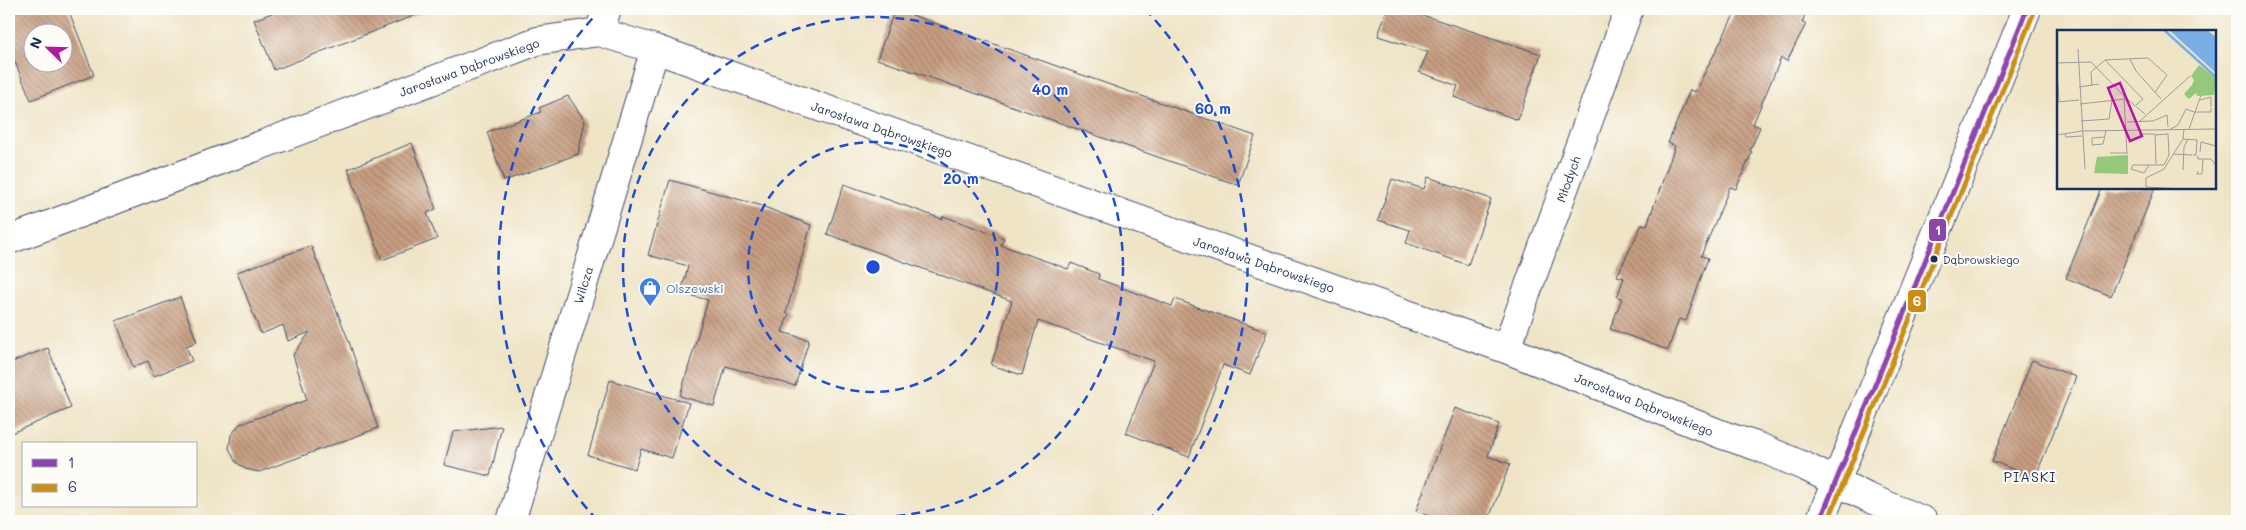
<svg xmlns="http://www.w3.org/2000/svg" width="2246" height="530" viewBox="0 0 2246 530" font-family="Mali,sans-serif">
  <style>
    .building { fill: url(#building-back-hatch); fill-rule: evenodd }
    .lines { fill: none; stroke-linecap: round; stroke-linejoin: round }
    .street-casing { stroke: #3b4a6e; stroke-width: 30 }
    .primary-casing { stroke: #3b4a6e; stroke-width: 30 }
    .street { stroke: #fff; stroke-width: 28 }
    .primary { stroke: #fff; stroke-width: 28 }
    .bus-1-casing { stroke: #fdfcf7; stroke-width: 9 }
    .bus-2-casing { stroke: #fdfcf7; stroke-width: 9 }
    .bus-1 { stroke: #8e44ad; stroke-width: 5 }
    .bus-2 { stroke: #cb8e13; stroke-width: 5 }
    .ring { fill: none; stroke: #1d4ed8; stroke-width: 2.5; stroke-dasharray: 9 6 }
    .bus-dot { fill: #1b2f5e; stroke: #fdfcf7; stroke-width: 2 }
    .labels { text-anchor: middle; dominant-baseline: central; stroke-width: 4; stroke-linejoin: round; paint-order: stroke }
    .bus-label { font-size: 11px; fill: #1b2f5e; stroke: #fdfcf7; text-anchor: start }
    .street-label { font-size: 12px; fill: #1b2f5e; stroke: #fdfcf7 }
    .shop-label { font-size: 12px; fill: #366cbe; stroke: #fdfcf7; text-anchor: start }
    .neighbourhood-label { font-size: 14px; letter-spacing: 1px; fill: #1b2f5e; stroke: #fdfcf7 }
    .inset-river { fill: none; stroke: #7aaee7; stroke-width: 2.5 }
    .inset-road { fill: none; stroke: #9a9c9c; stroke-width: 1 }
    .view { fill: #b5179e; fill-opacity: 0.15; stroke: #b5179e; stroke-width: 2.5 }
    .inset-edge { fill: none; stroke: #1b2f5e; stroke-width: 2.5 }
    .centre { fill: #1d4ed8; stroke: #fdfcf7; stroke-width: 2.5 }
    .ring-label { font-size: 15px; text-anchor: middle; font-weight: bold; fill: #1d4ed8; stroke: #fdfcf7; stroke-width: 4; stroke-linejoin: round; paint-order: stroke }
    .line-badge { stroke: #fdfcf7; stroke-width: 2 }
    .badge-label { font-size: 14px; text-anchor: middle; font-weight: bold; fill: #fff }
  </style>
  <defs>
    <pattern id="building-back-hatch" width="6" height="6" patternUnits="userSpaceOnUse" patternTransform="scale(1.25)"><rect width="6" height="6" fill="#c79e81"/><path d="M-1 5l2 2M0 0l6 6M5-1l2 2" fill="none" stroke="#a1816d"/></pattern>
  </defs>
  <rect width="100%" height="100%" fill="#fdfcf7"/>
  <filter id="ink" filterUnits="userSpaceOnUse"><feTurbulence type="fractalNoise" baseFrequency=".02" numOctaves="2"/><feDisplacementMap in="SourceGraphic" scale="10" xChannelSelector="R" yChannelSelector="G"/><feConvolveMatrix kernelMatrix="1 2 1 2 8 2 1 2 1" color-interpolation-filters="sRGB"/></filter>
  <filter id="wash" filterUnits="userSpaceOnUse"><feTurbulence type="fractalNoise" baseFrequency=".0096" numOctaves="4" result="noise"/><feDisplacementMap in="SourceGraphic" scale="20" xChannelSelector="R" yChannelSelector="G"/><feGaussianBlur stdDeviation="1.12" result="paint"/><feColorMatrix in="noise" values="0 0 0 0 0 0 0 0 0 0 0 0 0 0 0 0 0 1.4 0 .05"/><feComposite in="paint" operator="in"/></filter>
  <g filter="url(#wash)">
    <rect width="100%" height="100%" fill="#efe4c6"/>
    <g id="blocks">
      <path class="building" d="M9,9H68L94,75L31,100L9,48ZM32,32H62V62H32Z
        M282,9H425L426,11L274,70L254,20Z
        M895,9L1255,136L1238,185L877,59Z
        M1387,9H1404L1541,54L1518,120L1454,97L1458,86L1419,72L1428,52L1378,36Z
        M1737,9H1807L1802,23L1806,24L1787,61L1781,58L1753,124L1760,127L1750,151L1752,152L1736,189L1730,187L1701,256L1708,258L1686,321L1679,319L1668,350L1610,329L1622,298L1617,297L1624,278L1617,276L1642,224L1647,225L1675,146L1668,143L1690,90L1695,92Z
        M568,96L585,121L578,154L504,181L487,132L541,112L539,108Z
        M412,143L436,209L427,213L437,239L382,260L348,169Z
        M1428,177L1491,199L1468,265L1406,243L1410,230L1378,220L1392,179L1424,189Z
        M670,180L759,205L811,225L786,313L789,314L782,332L809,340L795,386L726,366L714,406L680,396L708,300L681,293L688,266L648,255Z
        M844,184L942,219L943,216L1004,238L1001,245L1068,269L1071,263L1099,274L1098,279L1172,306L1175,299L1267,332L1250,375L1223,365L1189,457L1126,433L1154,361L1038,321L1022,375L991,365L1012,301L827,234Z
        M2102,188H2155L2111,296L2066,278Z
        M311,246L348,339L378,428L259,472L245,469L235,461L229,448L231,435L240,424L307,400L293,355L310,332L288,341L283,325L261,334L237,272Z
        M180,297L197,342L186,346L192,361L154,376L148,361L133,367L116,321Z
        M48,348L71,408L9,434V363Z
        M2032,360L2076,377L2035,478L1992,461Z
        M610,380L689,403L672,458L641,449L635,469L588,455Z
        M1455,408L1499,424L1488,456L1510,464L1488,521H1443L1416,511Z
        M502,426L490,476L444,465L453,432Z"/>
    </g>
  </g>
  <g filter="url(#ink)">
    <use href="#blocks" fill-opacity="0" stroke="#3b4a6e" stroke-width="1"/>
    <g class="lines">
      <g class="street-casing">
        <path id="street" d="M599,32L607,9
          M9,240L537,41L599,32L655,49L1506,349L1723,435L1759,447L1806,467L1867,497L1924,521
          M1506,349L1629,9
          M511,521L655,49"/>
      </g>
      <g class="primary-casing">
        <path id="primary" d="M1820,521L2027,9"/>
      </g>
      <use href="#street" class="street"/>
      <use href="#primary" class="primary"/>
      <g class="bus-1-casing">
        <path id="bus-1" d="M1820,521L2027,9"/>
      </g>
      <g class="bus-2-casing">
        <path id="bus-2" d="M1828,521L2034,12"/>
      </g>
      <use href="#bus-1" class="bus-1"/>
      <use href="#bus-2" class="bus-2"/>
    </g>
  </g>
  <g class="ring">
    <circle cx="873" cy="267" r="125"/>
    <circle cx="873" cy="267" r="250"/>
    <path d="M597 520A375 375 0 0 1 601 9M1145 9A375 375 0 0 1 1149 520"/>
  </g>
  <defs>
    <g id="shop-pin" transform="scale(1.125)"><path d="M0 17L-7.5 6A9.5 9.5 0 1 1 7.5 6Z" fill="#3f7fe0" stroke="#fdfcf7"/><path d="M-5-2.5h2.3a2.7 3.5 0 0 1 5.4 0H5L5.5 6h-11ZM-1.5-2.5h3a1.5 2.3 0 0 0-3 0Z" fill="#fff"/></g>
  </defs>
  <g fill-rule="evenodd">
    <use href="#shop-pin" x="650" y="288"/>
  </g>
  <circle class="bus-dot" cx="1934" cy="259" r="4.5"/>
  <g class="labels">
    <g class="bus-label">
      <text x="1943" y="259">Dąbrowskiego</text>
    </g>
    <g class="street-label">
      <text transform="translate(469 67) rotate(-20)">Jarosława Dąbrowskiego</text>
      <text transform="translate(882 129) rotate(19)">Jarosława Dąbrowskiego</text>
      <text transform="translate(1568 179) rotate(-70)">Młodych</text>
      <text transform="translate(1264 264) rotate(19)">Jarosława Dąbrowskiego</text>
      <text transform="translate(583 285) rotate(-73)">Wilcza</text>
      <text transform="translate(1644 404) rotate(22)">Jarosława Dąbrowskiego</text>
    </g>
    <g class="shop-label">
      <text x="666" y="288">Olszewski</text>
    </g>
    <g class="neighbourhood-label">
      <text x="2030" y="476">PIASKI</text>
    </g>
  </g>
  <g transform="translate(2057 30)">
    <rect width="159" height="159" fill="#efe4c6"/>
    <path d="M142,35L159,48L157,65L140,66L139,63L132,69L127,64L135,55L137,50L134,46ZM71,125V144L37,143L40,127Z" fill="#94c87a"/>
    <path d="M112,0H150L159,7V43Z" fill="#7aaee7"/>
    <path class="inset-river" d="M107,0L159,47"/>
    <path class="inset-road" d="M21,19L28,139M73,29L79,41L104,69M48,30L86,69L79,75M0,33L34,32L67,66L70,124M0,40L2,71M35,56L34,42L48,30L91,28L110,45L98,62M22,57L42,54M68,67L88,84M143,70L154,67V77M0,72L22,70M23,74L68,69M24,91L52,89L55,70M83,91L133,46M70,92L96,91L110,85L111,97M132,99L144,65M112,100L121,95L129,79L137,82H154V78M8,104L9,107L25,106M82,104H98M0,105L25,101L159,99M98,105L99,134M48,107L35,108V115L46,114L49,101M126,109L140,110L139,125H136M143,122L144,112L159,116M53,123H70M116,124L135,125M141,126V129H154L159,135M92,135L87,143L74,139L76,135H107L112,125L111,104L98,105M126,140L127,117L131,109M141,141L140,144H145L146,129M126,159L89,157V148L107,139L126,109L127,99"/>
    <path class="view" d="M63,53L85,106L73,111L51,58Z"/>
    <rect width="159" height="159" class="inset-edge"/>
  </g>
  <circle cx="873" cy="267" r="8" class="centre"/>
  <g class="ring-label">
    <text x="1050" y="95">40 m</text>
    <text x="1213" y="114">60 m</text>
    <text x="961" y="184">20 m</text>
  </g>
  <g class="line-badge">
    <rect x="1928" y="218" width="19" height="24" rx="5" fill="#8e44ad"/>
    <rect x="1907" y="289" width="20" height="24" rx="5" fill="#cb8e13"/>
  </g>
  <g class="badge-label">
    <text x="1938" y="235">1</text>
    <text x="1917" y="306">6</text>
  </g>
  <rect width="2246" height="530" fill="none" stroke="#fdfcf7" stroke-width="30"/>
  <rect x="22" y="442" width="175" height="65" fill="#fdfcf7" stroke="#a3aaba"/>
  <rect x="32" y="459" width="25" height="8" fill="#8e44ad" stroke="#a3aaba"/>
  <text x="68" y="468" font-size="15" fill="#1b2f5e">1</text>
  <rect x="32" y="484" width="25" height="8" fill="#cb8e13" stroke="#a3aaba"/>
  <text x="68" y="492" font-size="15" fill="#1b2f5e">6</text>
  <g transform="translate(48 48) rotate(293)"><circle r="24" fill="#fdfcf7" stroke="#a3aaba"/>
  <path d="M0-4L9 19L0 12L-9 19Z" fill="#b5179e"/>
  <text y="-8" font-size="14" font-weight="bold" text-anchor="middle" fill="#1b2f5e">N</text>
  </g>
</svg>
